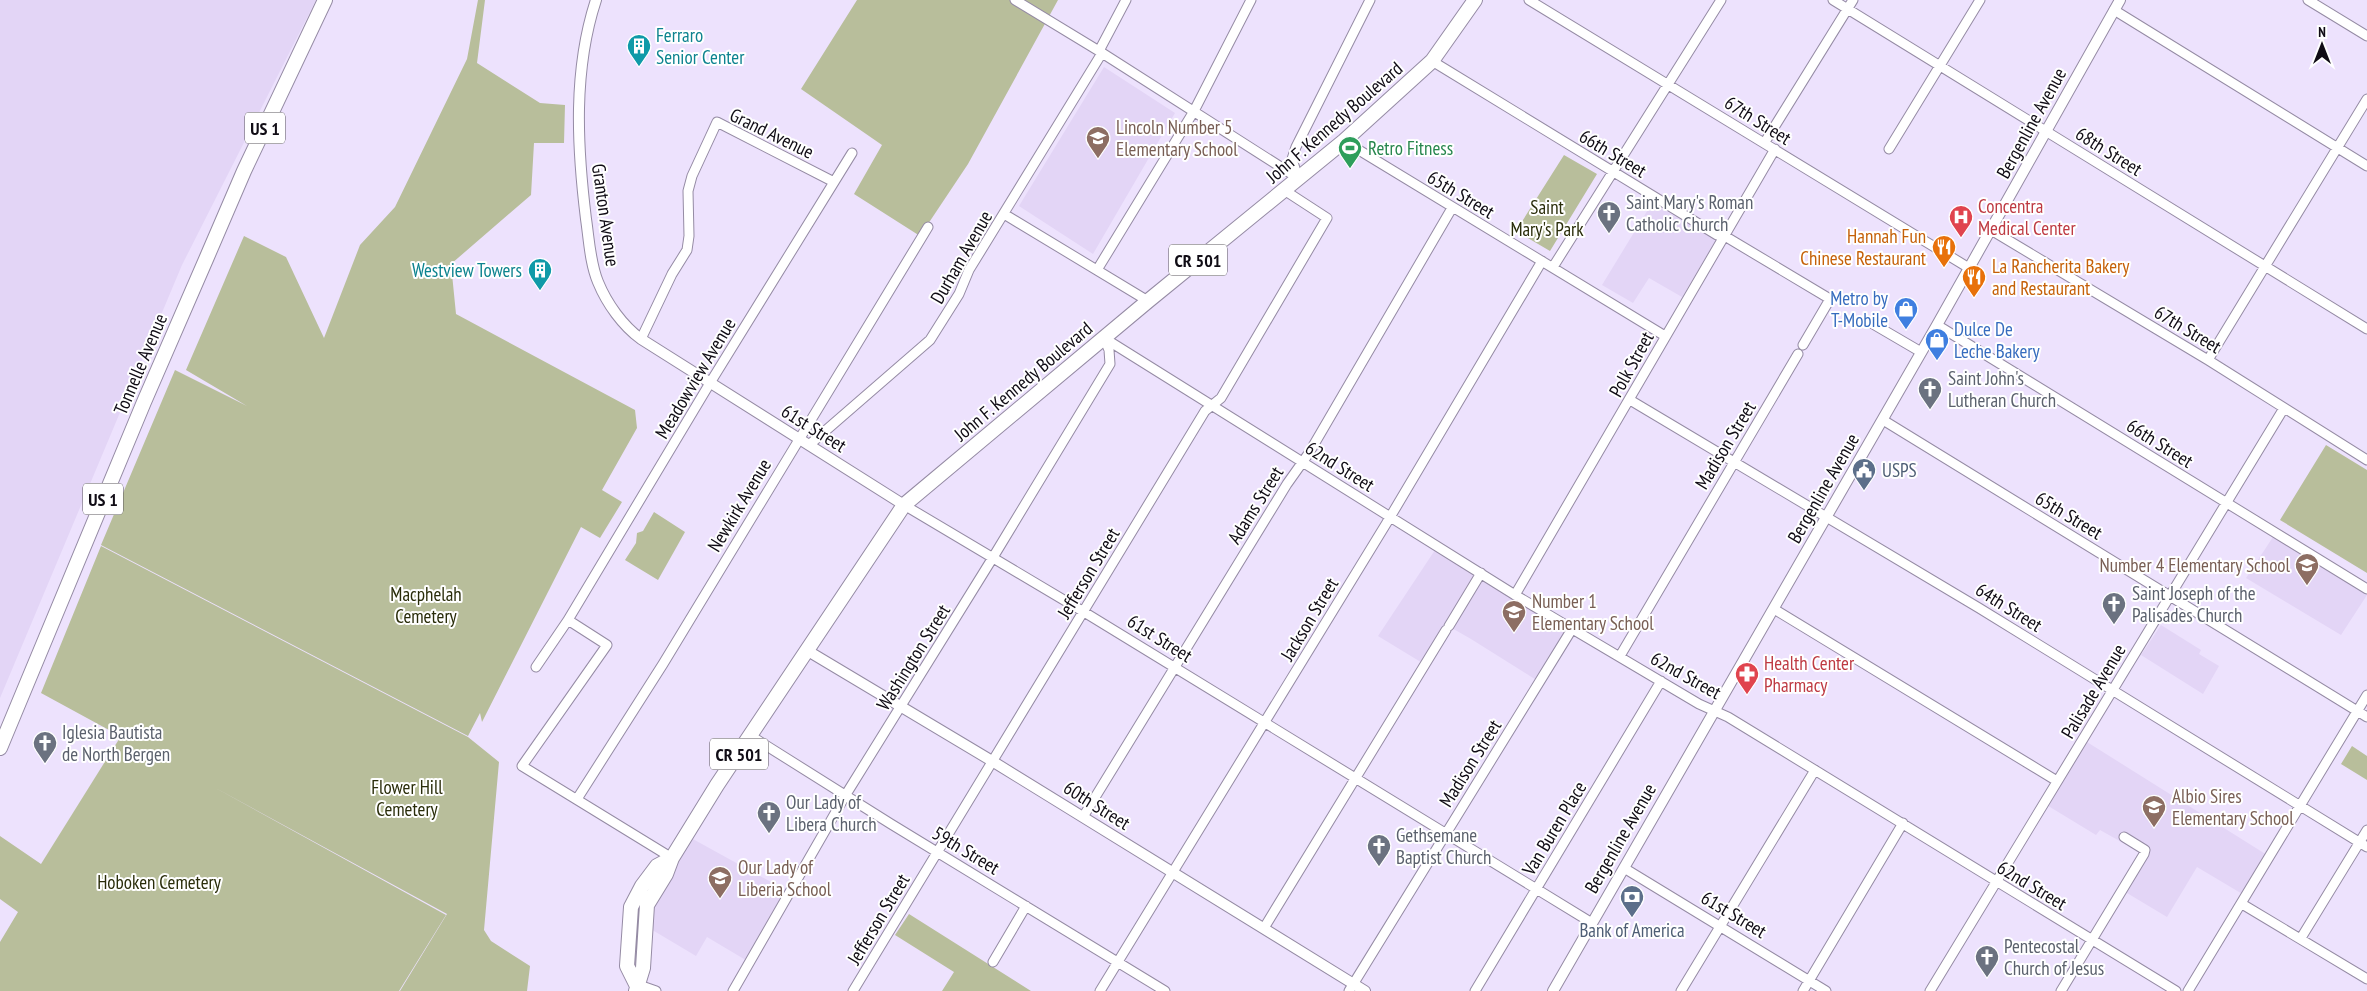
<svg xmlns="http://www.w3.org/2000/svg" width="2367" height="991" viewBox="0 0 2367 991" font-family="'PT Sans Narrow',sans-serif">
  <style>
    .built { fill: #e3d5f6 }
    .green { fill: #b8be9b }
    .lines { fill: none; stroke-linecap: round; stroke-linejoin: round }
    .minor-casing { stroke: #958ba4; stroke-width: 11 }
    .tertiary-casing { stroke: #958ba4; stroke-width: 12 }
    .primary-casing { stroke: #958ba4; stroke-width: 16 }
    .minor { stroke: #fff; stroke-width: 9 }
    .tertiary { stroke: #fff; stroke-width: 10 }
    .primary { stroke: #fff; stroke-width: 14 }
    .labels { text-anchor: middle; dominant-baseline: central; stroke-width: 4; stroke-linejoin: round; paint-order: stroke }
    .shield { fill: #fff; stroke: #58555b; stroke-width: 1 }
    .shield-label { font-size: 18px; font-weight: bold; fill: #100c15 }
    .culture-label { font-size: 19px; fill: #0d838f; stroke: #fff; text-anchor: start }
    .street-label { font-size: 19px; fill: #100c15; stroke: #fff }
    .education-label { font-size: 19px; fill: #785e54; stroke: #fff; text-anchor: start }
    .leisure-label { font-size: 19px; fill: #27864d; stroke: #fff; text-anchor: start }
    .worship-label { font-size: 19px; fill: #5b616d; stroke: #fff; text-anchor: start }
    .health-label { font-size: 19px; fill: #be3a42; stroke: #fff; text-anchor: start }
    .park-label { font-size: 19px; fill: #292c09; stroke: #fff }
    .food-label { font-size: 19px; fill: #c56008; stroke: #fff; text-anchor: end }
    .shop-label { font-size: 19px; fill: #366cbe; stroke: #fff; text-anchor: end }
    .service-label { font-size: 19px; fill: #4e5e75; stroke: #fff; text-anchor: start }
  </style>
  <rect width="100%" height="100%" fill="#ede2fd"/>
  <path class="built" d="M0,0H316L182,265L0,698Z
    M1104,67L1175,113L1093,254L1019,206Z
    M1652,203L1716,240L1682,297L1649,278L1633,303L1602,285Z
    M2273,537L2367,595L2341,635L2246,578Z
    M1437,547L1479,574L1424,664L1378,636Z
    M1481,575L1570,628L1538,681L1471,639L1450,627Z
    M2161,625L2201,650L2199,654L2219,666L2203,694L2141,655Z
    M2087,742L2267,855L2244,895L2197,867L2167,917L2122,890L2143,854L2100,830L2096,835L2045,804Z
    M691,838L789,892L749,962L707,937L696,956L649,928L652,905Z"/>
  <path class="green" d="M478,0H485L477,63L540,103L565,105L564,143H534L531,195L451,264L456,314L635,410L637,428L602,490L622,502L600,538L581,527L482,722L480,713L468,736L101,545L175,370L247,406L186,370L244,236L286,257L324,338L360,245L395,207L467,59Z
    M857,0H1058L968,164L920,236L854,194L882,145L801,89Z
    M1564,155L1597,174L1550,251L1516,231Z
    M2326,445L2367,470V573L2280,520Z
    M654,512L685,532L658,580L625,560L636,543L637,533L643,531Z
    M101,546L468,737L499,762L484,930L491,941L530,966L527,991H400L447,914L41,693Z
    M121,736L446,915L399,991H0V942L18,912L0,899V836L41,864Z
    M2352,746L2367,756V780L2341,764Z
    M909,914L1031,991H942L954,972L895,935Z"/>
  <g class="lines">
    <g class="minor-casing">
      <path id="minor" d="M1015,0L1099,51L1298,178
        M1529,0L1969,268
        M1833,0L2367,329
        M2308,0L2367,36
        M2114,10L2367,166
        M1099,51L1126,0
        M1432,61L1717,235H1723L1830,299L1803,345
        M1344,141L1665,336
        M1765,142L1853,0
        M1889,149L1980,0
        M1298,178L1292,159L1296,147L1370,0
        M1004,214L1148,301
        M1991,230L2208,360L2367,460
        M1553,267L1721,0
        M1097,270L1194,111L1251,0
        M1868,321L1921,352
        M1937,325L2367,589
        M1104,338L1515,595L1699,704L1728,717L2176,991
        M641,339L672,274L687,250L689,236L688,191L692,176L717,122L834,182
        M2208,360L2367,99
        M1630,400L1979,608L2367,847
        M1883,420L2367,717
        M809,445L930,340L959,294L969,270L1102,53
        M904,505L1084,612L1592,923
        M1515,595L1775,149
        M1774,609L2057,781
        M568,620L607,645L522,766L672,858
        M1449,626L1481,573
        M1620,656L1798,354
        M536,667L568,620L710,383L852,153
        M751,736L891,824L1165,991
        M577,799L663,664L928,227
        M1083,817L1287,484L1309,453L1452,208
        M1624,868L1826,991
        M2242,904L2367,979
        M1264,928L1446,630
        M2301,938L2367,830
        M993,962L1026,906
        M636,984L656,991
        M733,991L845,796L992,559L1110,364L1109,350L1104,338
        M853,991L1205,411L1221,398L1327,218L1284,190
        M1100,991L1386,524L1542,261
        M1349,991L1572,629
        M1475,991L1661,681
        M1681,991L1815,770
        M1803,991L1903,823
        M1930,991L2284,408
        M2061,991L2144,854L2145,850L2124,837
        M2188,991L2367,695"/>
    </g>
    <g class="tertiary-casing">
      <path id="tertiary" d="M596,0C573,70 577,146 586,219C589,239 590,263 598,282C607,304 623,326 641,339L904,505
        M808,651L992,761L1365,991
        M1553,991L1937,325L2120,0"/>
    </g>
    <g class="primary-casing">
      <path id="primary" d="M0,748L144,402L207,257L244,171L325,0
        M636,984L627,966L631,907L642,886L657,866L672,858
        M636,991L643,968L647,905L666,874L672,858L717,785L904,505L1148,301L1344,141L1432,61L1475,0"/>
    </g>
    <use href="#minor" class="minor"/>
    <use href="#tertiary" class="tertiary"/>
    <use href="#primary" class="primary"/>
  </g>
  <defs>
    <g id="building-pin" transform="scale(1.25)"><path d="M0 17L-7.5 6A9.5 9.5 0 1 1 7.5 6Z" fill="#0f9aa8" stroke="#fff"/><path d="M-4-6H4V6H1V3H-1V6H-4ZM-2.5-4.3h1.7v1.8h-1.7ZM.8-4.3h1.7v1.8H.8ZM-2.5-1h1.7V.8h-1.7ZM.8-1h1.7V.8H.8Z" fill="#fff"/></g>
    <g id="school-pin" transform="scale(1.25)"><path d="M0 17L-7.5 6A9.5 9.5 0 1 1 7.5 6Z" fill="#8d6e63" stroke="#fff"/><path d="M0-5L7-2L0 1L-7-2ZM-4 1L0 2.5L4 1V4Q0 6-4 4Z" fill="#fff"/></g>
    <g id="stadium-pin" transform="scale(1.25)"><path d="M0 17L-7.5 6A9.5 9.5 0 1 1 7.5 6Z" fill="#2e9e5b" stroke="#fff"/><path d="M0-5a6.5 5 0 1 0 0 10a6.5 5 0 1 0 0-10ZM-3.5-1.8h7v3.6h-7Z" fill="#fff"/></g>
    <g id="church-pin" transform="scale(1.25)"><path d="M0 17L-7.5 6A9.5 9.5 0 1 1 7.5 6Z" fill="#6b7280" stroke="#fff"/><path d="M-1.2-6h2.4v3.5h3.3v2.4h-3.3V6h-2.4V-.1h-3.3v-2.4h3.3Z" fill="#fff"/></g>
    <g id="hospital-pin" transform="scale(1.25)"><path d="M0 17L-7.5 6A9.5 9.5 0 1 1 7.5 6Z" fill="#e0444e" stroke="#fff"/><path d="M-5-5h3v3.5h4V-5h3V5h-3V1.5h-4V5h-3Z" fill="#fff"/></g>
    <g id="restaurant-pin" transform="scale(1.25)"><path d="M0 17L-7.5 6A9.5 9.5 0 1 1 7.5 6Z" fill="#e8710a" stroke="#fff"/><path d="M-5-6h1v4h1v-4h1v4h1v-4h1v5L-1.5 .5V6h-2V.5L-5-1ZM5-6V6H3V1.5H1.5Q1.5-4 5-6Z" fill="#fff"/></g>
    <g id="shop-pin" transform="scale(1.25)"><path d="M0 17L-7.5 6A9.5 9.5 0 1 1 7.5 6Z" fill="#3f7fe0" stroke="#fff"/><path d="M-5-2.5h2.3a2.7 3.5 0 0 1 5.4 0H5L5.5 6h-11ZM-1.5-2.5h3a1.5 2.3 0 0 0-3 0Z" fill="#fff"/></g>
    <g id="civic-pin" transform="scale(1.25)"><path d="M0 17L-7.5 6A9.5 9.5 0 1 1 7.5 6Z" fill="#5c6f8a" stroke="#fff"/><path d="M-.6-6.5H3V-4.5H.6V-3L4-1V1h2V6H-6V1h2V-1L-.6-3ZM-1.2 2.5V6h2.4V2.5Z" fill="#fff"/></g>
    <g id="pharmacy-pin" transform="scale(1.25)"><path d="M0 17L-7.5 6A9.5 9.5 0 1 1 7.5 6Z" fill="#e0444e" stroke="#fff"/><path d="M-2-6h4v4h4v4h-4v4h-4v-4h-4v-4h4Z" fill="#fff"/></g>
    <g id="bank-pin" transform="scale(1.25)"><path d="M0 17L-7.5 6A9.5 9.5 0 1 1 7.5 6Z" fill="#5c6f8a" stroke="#fff"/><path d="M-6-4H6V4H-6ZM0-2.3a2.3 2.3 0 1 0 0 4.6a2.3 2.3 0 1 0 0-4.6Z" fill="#fff"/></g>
  </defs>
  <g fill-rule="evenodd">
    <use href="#building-pin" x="639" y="46"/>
    <use href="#school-pin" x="1098" y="138"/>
    <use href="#stadium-pin" x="1350" y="148"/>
    <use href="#church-pin" x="1609" y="213"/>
    <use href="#hospital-pin" x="1961" y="217"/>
    <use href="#restaurant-pin" x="1944" y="247"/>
    <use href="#building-pin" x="540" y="270"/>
    <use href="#restaurant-pin" x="1974" y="277"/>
    <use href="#shop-pin" x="1906" y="309"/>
    <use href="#shop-pin" x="1937" y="340"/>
    <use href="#church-pin" x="1930" y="389"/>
    <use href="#civic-pin" x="1864" y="470"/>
    <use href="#school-pin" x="2307" y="565"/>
    <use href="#church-pin" x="2114" y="604"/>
    <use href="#school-pin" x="1514" y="612"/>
    <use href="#pharmacy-pin" x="1747" y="674"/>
    <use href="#church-pin" x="45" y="743"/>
    <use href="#school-pin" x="2154" y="807"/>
    <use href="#church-pin" x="769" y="813"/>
    <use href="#church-pin" x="1379" y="846"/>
    <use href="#school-pin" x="720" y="878"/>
    <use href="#bank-pin" x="1632" y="897"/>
    <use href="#church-pin" x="1987" y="957"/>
  </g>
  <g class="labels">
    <g class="shield">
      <rect x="245" y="112.5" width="40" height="31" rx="4"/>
      <rect x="1169" y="244.5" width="58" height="31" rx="4"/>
      <rect x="83" y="483.5" width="40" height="31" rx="4"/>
      <rect x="710" y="738.5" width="58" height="31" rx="4"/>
    </g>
    <g class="shield-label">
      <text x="265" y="128">US 1</text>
      <text x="1198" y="260">CR 501</text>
      <text x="103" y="499">US 1</text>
      <text x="739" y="754">CR 501</text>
    </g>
    <g class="culture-label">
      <text x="656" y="35">Ferraro<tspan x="656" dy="22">Senior Center</tspan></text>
      <text x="522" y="270" text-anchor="end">Westview Towers</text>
    </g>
    <g class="street-label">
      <text transform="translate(1758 120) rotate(32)">67th Street</text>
      <text transform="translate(1334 122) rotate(-41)">John F. Kennedy Boulevard</text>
      <text transform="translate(2031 123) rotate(-61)">Bergenline Avenue</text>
      <text transform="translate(772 133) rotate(26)">Grand Avenue</text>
      <text transform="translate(2109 151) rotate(32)">68th Street</text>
      <text transform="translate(1613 153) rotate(31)">66th Street</text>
      <text transform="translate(1461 194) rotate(31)">65th Street</text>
      <text transform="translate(606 215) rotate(82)">Granton Avenue</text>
      <text transform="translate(961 257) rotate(-60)">Durham Avenue</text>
      <text transform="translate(2188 329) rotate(31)">67th Street</text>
      <text transform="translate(140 364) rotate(-67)">Tonnelle Avenue</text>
      <text transform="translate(1631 364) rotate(-61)">Polk Street</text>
      <text transform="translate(695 378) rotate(-59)">Meadowview Avenue</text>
      <text transform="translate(1023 381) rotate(-40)">John F. Kennedy Boulevard</text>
      <text transform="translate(814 428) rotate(32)">61st Street</text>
      <text transform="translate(2160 443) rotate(32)">66th Street</text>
      <text transform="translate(1725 445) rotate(-59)">Madison Street</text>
      <text transform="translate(1340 466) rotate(32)">62nd Street</text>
      <text transform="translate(1823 488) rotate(-60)">Bergenline Avenue</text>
      <text transform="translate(739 505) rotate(-59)">Newkirk Avenue</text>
      <text transform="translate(1255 505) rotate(-58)">Adams Street</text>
      <text transform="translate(2069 515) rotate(31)">65th Street</text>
      <text transform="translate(1088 573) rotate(-59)">Jefferson Street</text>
      <text transform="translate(2009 607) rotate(32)">64th Street</text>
      <text transform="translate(1309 619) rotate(-59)">Jackson Street</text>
      <text transform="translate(1160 638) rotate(32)">61st Street</text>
      <text transform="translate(913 657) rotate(-58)">Washington Street</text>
      <text transform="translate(1686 675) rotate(29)">62nd Street</text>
      <text transform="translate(2093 691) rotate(-59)">Palisade Avenue</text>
      <text transform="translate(1470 763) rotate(-58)">Madison Street</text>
      <text transform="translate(1097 805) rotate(32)">60th Street</text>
      <text transform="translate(1554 828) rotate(-59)">Van Buren Place</text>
      <text transform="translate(1620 838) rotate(-60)">Bergenline Avenue</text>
      <text transform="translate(966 850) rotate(31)">59th Street</text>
      <text transform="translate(2032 885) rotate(31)">62nd Street</text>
      <text transform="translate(1734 914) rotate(31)">61st Street</text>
      <text transform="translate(878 919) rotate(-59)">Jefferson Street</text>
    </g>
    <g class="education-label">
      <text x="1116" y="127">Lincoln Number 5<tspan x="1116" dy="22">Elementary School</tspan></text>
      <text x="2290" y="565" text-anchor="end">Number 4 Elementary School</text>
      <text x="1532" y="601">Number 1<tspan x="1532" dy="22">Elementary School</tspan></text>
      <text x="2172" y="796">Albio Sires<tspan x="2172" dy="22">Elementary School</tspan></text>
      <text x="738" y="867">Our Lady of<tspan x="738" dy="22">Liberia School</tspan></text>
    </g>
    <g class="leisure-label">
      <text x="1368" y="148">Retro Fitness</text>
    </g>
    <g class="worship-label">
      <text x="1626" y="202">Saint Mary's Roman<tspan x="1626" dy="22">Catholic Church</tspan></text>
      <text x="1948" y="378">Saint John's<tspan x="1948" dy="22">Lutheran Church</tspan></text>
      <text x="2132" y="593">Saint Joseph of the<tspan x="2132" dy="22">Palisades Church</tspan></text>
      <text x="62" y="732">Iglesia Bautista<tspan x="62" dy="22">de North Bergen</tspan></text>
      <text x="786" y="802">Our Lady of<tspan x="786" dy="22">Libera Church</tspan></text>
      <text x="1396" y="835">Gethsemane<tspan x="1396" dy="22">Baptist Church</tspan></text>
      <text x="2004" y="946">Pentecostal<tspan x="2004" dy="22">Church of Jesus</tspan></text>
    </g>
    <g class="health-label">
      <text x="1978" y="206">Concentra<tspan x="1978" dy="22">Medical Center</tspan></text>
      <text x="1764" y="663">Health Center<tspan x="1764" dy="22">Pharmacy</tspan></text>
    </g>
    <g class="park-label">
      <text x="1547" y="207">Saint<tspan x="1547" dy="22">Mary's Park</tspan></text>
      <text x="426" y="594">Macphelah<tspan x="426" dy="22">Cemetery</tspan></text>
      <text x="407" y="787">Flower Hill<tspan x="407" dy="22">Cemetery</tspan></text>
      <text x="159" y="882">Hoboken Cemetery</text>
    </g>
    <g class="food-label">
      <text x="1926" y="236">Hannah Fun<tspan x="1926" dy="22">Chinese Restaurant</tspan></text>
      <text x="1992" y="266" text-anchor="start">La Rancherita Bakery<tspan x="1992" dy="22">and Restaurant</tspan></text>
    </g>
    <g class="shop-label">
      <text x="1888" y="298">Metro by<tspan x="1888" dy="22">T-Mobile</tspan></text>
      <text x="1954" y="329" text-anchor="start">Dulce De<tspan x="1954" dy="22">Leche Bakery</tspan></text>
    </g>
    <g class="service-label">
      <text x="1882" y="470">USPS</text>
      <text x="1632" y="930" text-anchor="middle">Bank of America</text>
    </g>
  </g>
  <g transform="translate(2322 45)" stroke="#ffffff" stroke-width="4" paint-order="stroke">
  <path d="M0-4L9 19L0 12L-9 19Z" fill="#100c15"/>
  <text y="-8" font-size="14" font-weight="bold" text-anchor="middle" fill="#100c15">N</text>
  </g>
</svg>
